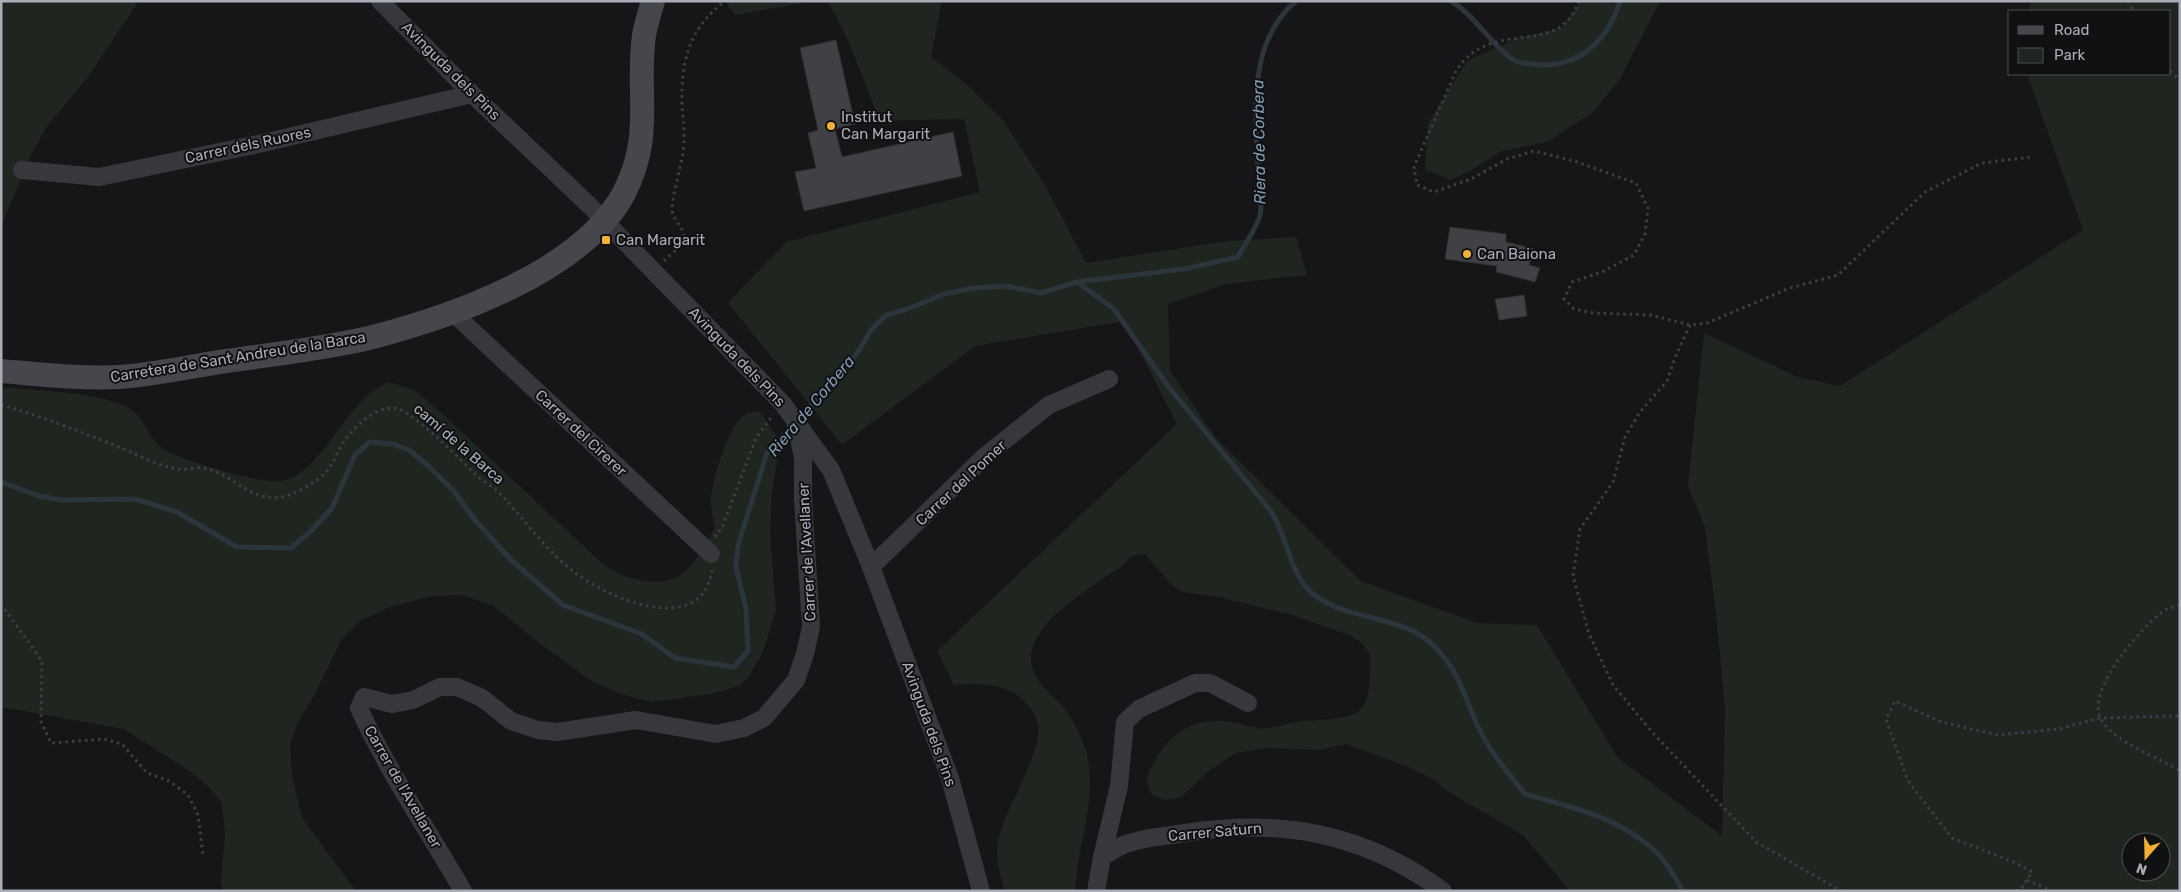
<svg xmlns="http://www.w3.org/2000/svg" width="2181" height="892" viewBox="0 0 2181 892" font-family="Rubik,sans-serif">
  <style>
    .green { fill: #1e261f; fill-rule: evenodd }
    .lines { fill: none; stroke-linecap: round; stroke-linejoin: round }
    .stream { stroke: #2c353c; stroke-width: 5 }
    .building { fill: #404145; stroke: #303034 }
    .path { stroke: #3d3f44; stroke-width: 3; stroke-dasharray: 2.5 4; stroke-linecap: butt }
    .street { stroke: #37383d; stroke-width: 18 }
    .secondary { stroke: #45474d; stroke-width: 24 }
    .poi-dot { fill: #f2b134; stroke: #111113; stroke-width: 2 }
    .labels { text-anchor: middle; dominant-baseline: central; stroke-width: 4; stroke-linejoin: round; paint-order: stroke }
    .street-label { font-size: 15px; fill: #a8adb8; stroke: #111113 }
    .poi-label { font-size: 15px; fill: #a8adb8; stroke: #111113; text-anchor: start }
    .water-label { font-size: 16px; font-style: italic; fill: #7f9bb3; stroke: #111113 }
  </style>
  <rect width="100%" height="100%" fill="#161618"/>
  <path class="green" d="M1,1H139L88,77L47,126L31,155L1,227Z
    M725,1H813L735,15Z
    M828,1H942L931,57L965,83L1003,120L1045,185L1086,263L1227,241L1296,237L1307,275L1226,284L1168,304L1170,371L1216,438L1361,581L1477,623L1537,625L1618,758L1722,836L1725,709L1716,613L1705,528L1688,486L1704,333L1798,377L1840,386L2083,230L2027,74H2170V11H2029L2030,1H2180V891H1570L1523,835L1447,791L1434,780L1406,766L1346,744L1320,750L1268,748L1236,753L1210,770L1180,798L1165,800L1152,795L1146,780C1158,748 1179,721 1217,721C1230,720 1244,726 1258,728C1274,730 1288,722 1303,721C1363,717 1371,719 1370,654L1361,642L1349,635L1289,614L1214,596L1182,592L1170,583L1145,554L1131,556L1122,566C1093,587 1010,632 1036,676C1043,688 1054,697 1063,707C1072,717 1081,735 1085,748C1100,796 1077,843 1075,891H1005C1000,874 995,859 998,842C1004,809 1042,755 1038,726C1037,716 1030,707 1023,700C1005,683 978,683 954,685L937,651L1177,424L1124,321L975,346L842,445L728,303L786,242L980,192L964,119L880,121L848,40ZM2131,842H2161V872H2131Z
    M1581,1H1660L1620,79L1593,112L1549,141L1500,152L1472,170L1451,180L1425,170L1428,123L1467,61L1518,38L1561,28Z
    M389,382L414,390L435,407L604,565C616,573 626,577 640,580C684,590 696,560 715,528C713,517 710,508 711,497C713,478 729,420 748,413C751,412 756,412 759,411L777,437L779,451L772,492L770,534L776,610L763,652L749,676L739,686L710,694L651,702L621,694L593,682L543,646L492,605L462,595L431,596L387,608L360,621L341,640L315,694L299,720L290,745L292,775L302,818L356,891H223L221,883L225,833L222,804L212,790L191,772L124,729L1,707V387C40,391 89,391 125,406C144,414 147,437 162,448C178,460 268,487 286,480C328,465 345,400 389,382Z"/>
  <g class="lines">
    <path class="stream" d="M1451,1C1475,16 1489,42 1512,59C1519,64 1533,64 1541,65C1582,66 1609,38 1620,1
      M1077,282L1114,309L1167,385L1270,510C1288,536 1288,573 1313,594C1350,623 1404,613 1437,649C1461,675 1465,699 1479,729C1491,753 1508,773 1525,794C1573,808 1616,816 1654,850C1666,861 1675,877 1683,891
      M799,419L845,369L860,349L871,330L886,315L905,310L944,294L974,288L1007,286L1041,293L1077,282L1184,269L1238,257C1245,244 1255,230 1260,216C1263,205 1259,186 1258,174C1256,116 1246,43 1296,1
      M1,482L39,496L60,500L135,499L177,512L237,547L291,548L310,532L332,508L355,455L370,442L393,444L409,450L425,463L453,490L475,520L511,560L563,605L642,634L675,658L734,667L748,651L746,609L736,567L738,545L767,453L793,425"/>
  </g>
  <path class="building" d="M836,40L855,124L835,129L842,157L953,132L962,176L804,211L795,172L816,168L808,133L818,130L800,48Z
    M1450,227L1506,234V242L1534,249L1529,265L1540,268L1535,282L1496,272L1497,266L1445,259Z
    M1524,295L1527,316L1499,320L1495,299Z"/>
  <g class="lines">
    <path class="path" d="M1579,1C1558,61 1492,15 1456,71L1414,167L1417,185L1434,192L1471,179L1507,159L1534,151L1574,161L1636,183L1648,208L1645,234L1634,255L1602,272L1572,282L1564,299L1574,309L1593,313L1651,315L1690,325L1707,323L1790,288L1838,275L1925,192L1982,163L2031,157
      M2128,1L2134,11
      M2170,71L2180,80
      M664,261C669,255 679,249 683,242C689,231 671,220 672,208C674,186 682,166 684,144C685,131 683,119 682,106C681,62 688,29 725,1
      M1690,325L1676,355L1667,381L1640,412L1625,437L1613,482L1580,529L1573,576L1589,634L1613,685L1652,732L1756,842L1841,891
      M1,405C42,416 80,432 119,447C137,455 157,465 176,469C184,471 193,467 202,468C231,471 250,503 281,497C297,494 315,483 326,472C335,462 338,449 346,439C356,424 385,399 403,411C430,428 452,452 475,474C482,481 491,485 499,493C524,518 544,549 573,571C606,598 702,639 712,570
      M715,537L722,528L756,438L773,415
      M1,604L42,661L41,722L51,743L104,739L122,744L147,773L169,781L188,795L198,815L203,856
      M2180,605C2175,607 2169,608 2165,610C2142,626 2085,690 2101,719C2114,743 2157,756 2180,771
      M2027,880L2051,891
      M2016,891L2021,889L2032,872L2016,863L1952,838L1908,781L1886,719L1895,701L1941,722L1998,735L2058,729L2100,718L2180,716"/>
    <path class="street" d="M380,1L472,94L590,206L783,404L831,470L871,567L950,778L981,891
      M22,170L99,177L263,143L472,94
      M451,311L711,554
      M871,567L985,456L1049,405L1109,379
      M1102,857L1119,786L1125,722L1139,709L1195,683H1210L1248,703
      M463,891C428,830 388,772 359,708L364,697L392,704L413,700L440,687H457L482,698L511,721L538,730L557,732L636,720L716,734L744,728L764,718L796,680L805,654L811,627L803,499V458L796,425
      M1096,891L1102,857C1110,853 1120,845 1129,843C1147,837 1167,836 1185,833C1281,818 1364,833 1443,891"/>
    <path class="secondary" d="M1,371C40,374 79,379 119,377C154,375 191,366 227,361C274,354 322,349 369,338C451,317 582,272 624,193C654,135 636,94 644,35C646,24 650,12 653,1"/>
  </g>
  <g class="poi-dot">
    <circle cx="831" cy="126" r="5"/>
    <rect x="601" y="235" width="10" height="10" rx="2.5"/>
    <circle cx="1467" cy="254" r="5"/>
  </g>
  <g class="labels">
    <g class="street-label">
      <text transform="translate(451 71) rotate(45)">Avinguda dels Pins</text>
      <text transform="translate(248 145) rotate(-12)">Carrer dels Ruores</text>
      <text transform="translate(238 357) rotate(-9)">Carretera de Sant Andreu de la Barca</text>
      <text transform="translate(737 357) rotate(46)">Avinguda dels Pins</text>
      <text transform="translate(581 433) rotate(43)">Carrer del Cirerer</text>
      <text transform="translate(459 444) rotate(41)">camí de la Barca</text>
      <text transform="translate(961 483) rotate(-43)">Carrer del Pomer</text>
      <text transform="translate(807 552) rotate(-93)">Carrer de l'Avellaner</text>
      <text transform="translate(929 724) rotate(70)">Avinguda dels Pins</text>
      <text transform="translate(403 787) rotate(60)">Carrer de l'Avellaner</text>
      <text transform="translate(1215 832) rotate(-5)">Carrer Saturn</text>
    </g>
    <g class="poi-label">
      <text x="841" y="117">Institut<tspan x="841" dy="17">Can Margarit</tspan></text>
      <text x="616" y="240">Can Margarit</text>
      <text x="1477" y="254">Can Baiona</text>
    </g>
    <g class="water-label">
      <text transform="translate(1259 142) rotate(-91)">Riera de Corbera</text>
      <text transform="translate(811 406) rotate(-50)">Riera de Corbera</text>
    </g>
  </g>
  <rect width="2181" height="892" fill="none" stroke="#a8adb8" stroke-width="5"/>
  <rect x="2008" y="10" width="162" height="65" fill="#111113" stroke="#4d4f55"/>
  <rect x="2018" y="26" width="25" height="8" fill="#45474d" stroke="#4d4f55"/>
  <text x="2054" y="35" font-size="15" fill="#a8adb8">Road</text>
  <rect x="2018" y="48" width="25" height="15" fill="#1e261f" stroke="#4d4f55"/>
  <text x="2054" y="60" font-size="15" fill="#a8adb8">Park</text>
  <g transform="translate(2146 857) rotate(200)"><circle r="24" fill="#111113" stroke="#4d4f55"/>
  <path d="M0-4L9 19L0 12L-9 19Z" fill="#f2b134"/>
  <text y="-8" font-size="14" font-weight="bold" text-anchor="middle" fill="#a8adb8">N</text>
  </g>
</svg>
